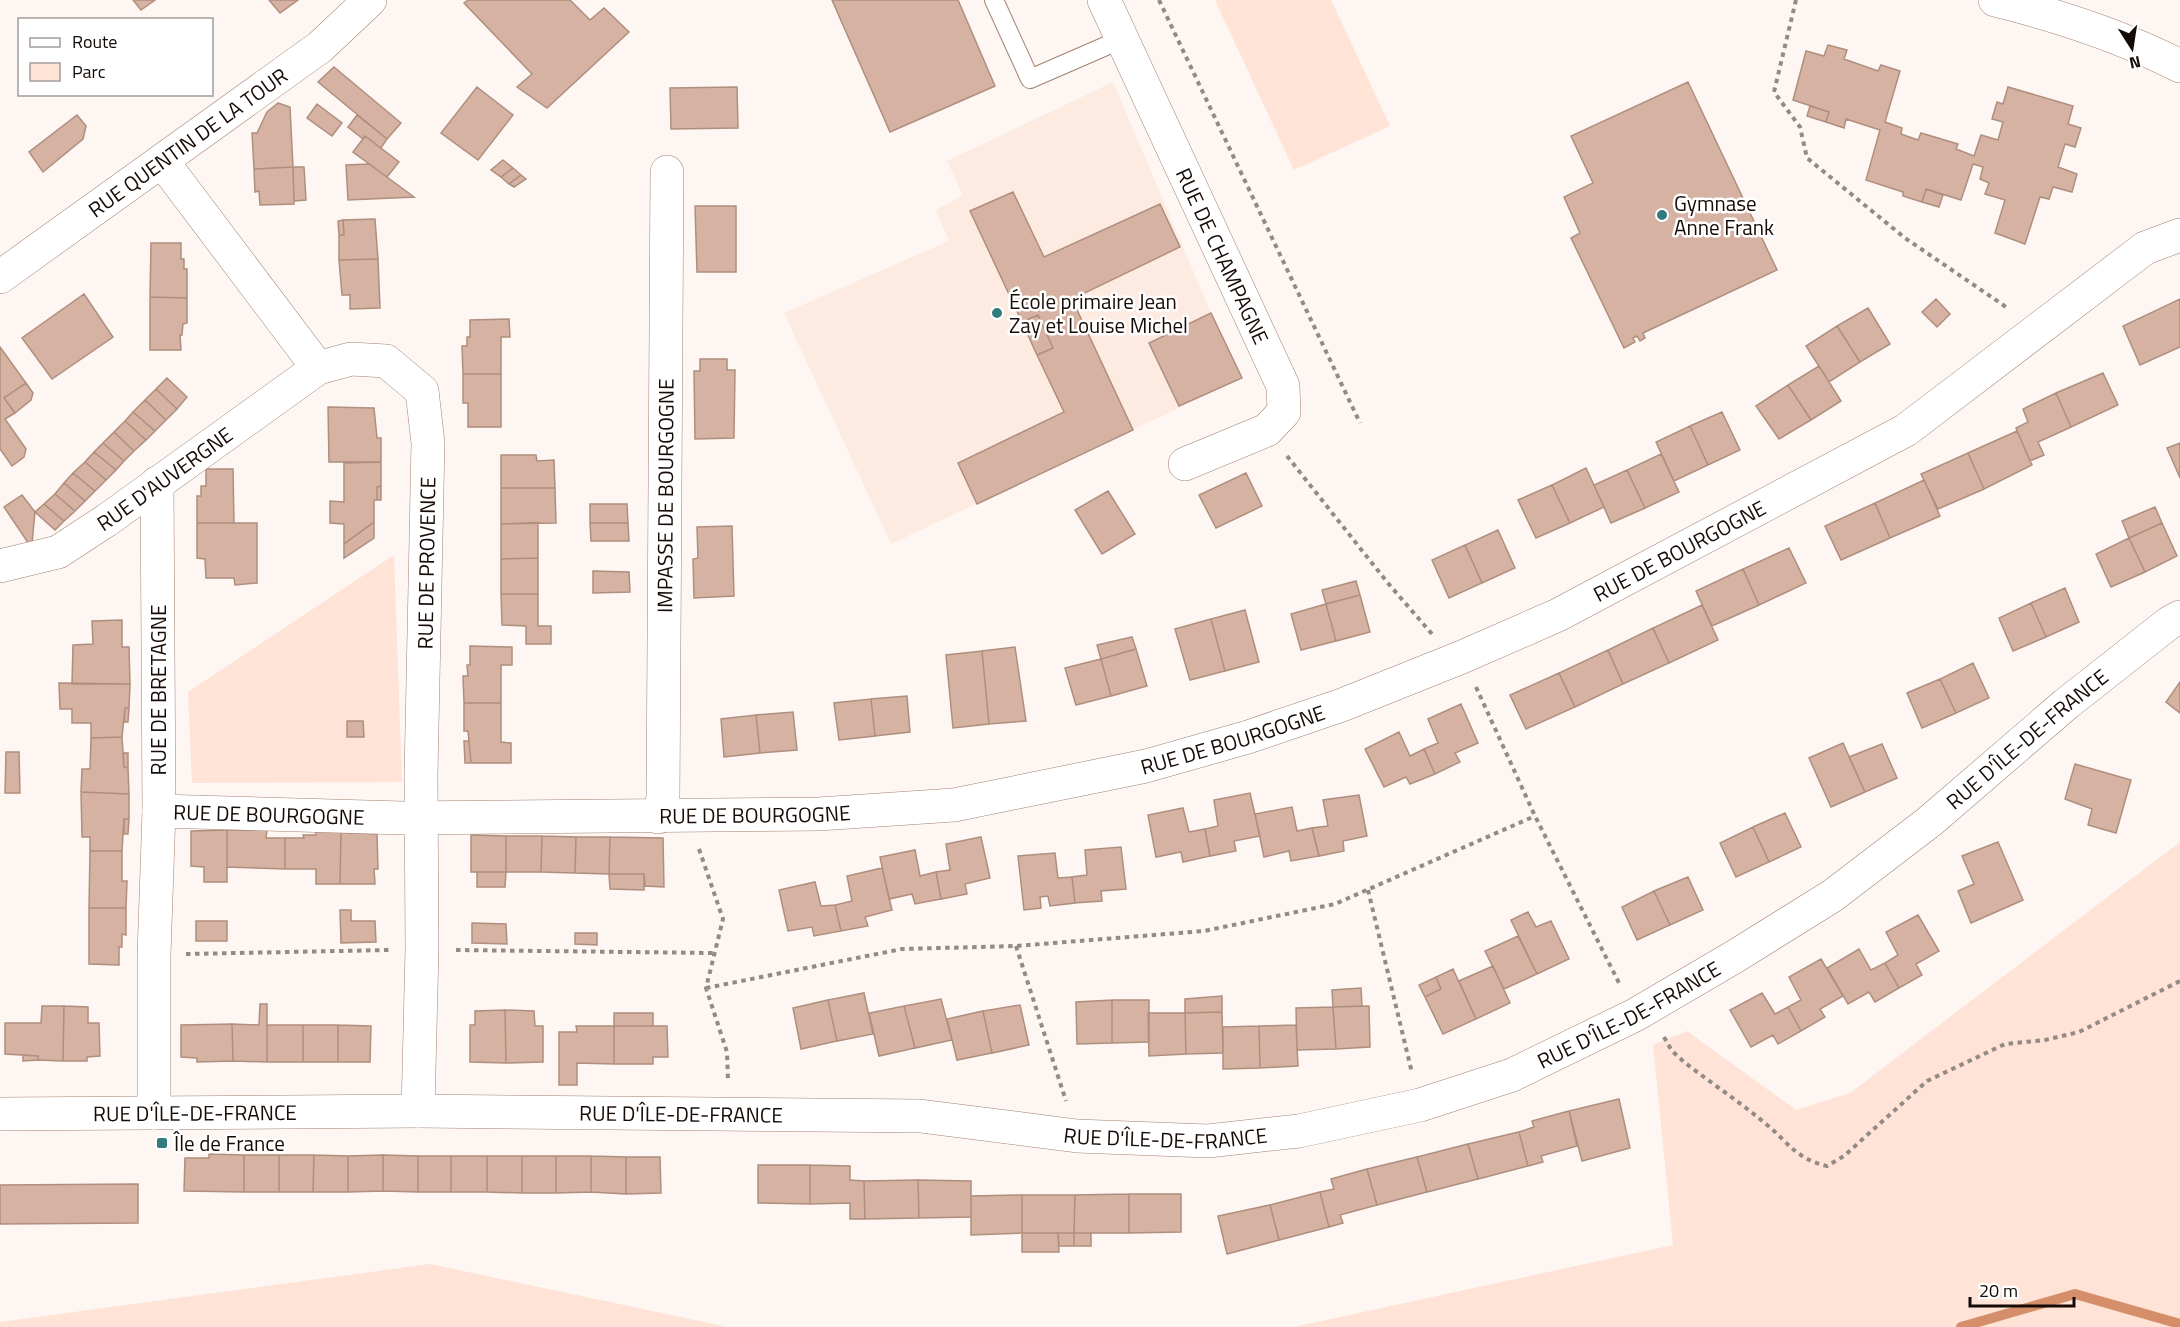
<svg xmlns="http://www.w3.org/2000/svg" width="2180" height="1327" viewBox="0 0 2180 1327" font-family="'Titillium Web',sans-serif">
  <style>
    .built { fill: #fdebe2 }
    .green { fill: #fee3d6 }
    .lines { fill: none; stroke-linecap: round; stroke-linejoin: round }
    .stream { stroke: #d58e6a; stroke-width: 10 }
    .building { fill: #d5b2a1; stroke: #b08e7e; stroke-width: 1.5 }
    .service-casing { stroke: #a38272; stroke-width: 20 }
    .minor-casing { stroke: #a38272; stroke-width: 34 }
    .path { stroke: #938a86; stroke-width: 4; stroke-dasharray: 4.5 4.5; stroke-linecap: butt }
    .service { stroke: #fff; stroke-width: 18 }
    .minor { stroke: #fff; stroke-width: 33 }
    .poi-dot { fill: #337c7e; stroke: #fff; stroke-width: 2 }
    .labels { text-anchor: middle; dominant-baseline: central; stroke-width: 5; stroke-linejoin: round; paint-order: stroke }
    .street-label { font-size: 21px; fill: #160b06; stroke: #fff }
    .poi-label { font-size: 21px; fill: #160b06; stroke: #fff; text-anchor: start }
  </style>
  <rect width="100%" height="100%" fill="#fdf6f2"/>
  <path class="built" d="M1113,82L1211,313L1242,378L891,544L784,313L949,241L936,210L963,195L947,161Z"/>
  <path class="green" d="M1215,0H1331L1390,126L1294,170Z
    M394,555L402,782L192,783L188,692Z
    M2180,842V1327H1294L1673,1245L1653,1045L1687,1031L1796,1110L1850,1093Z
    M430,1264L728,1327H0V1322Z"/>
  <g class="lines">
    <path class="stream" d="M1961,1327L2075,1294L2180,1324"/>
  </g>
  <path class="building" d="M133,0H155L141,10Z
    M269,0H298L280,13Z
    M468,0H570L590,20L604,8L629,32L547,108L517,87L532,74L464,3Z
    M832,0H958L995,86L890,132Z
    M1828,45L1847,50L1844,59L1878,71L1881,65L1900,71L1885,122L1902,128L1901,134L1918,140L1921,133L1958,144L1956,149L1974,156L1981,135L1998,140L2003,122L1992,119L1997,102L2003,104L2008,87L2073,106L2068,124L2081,128L2075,147L2065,144L2058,167L2077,174L2072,192L2053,187L2049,199L2040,197L2025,244L1995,233L2005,200L1985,194L1989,183L1980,179L1983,167L1973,164L1961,200L1926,189L1922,202L1903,196V192L1866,180L1880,130L1846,119L1844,128L1826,122L1829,112L1793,100L1806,51L1824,56Z
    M334,67L401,123L387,139L318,82Z
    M1688,82L1777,270L1643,333L1645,338L1640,341L1637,336L1633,338L1635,342L1624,348L1571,238L1580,233L1564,197L1593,183L1571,136Z
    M477,87L513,115L478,160L441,133Z
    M737,87L738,128L671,129L670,88Z
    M278,103L290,107L293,167L254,169L252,133H257L267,112Z
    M317,104L342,123L332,136L307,118Z
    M1810,106L1829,112L1826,122L1807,116Z
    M77,115L86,126L83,139L43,172L29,152Z
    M357,115L387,139L381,148L365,136L363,139L348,127Z
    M365,136L399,162L387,177L353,152Z
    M503,160L513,168L501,177L491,170Z
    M369,164L387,177L414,197L348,200L346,165Z
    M293,167H304L306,200L294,201Z
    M293,167L294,204L260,205L259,191L255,192L254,169Z
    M513,168L521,175L509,184L501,177Z
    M521,175L526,179L514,187L509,184Z
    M1926,189L1943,195L1939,207L1922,202Z
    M1013,192L1044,257L1160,204L1180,247L1072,299L1133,430L977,504L958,463L1064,412L1037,355L1053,348L1038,315L1022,322L970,211Z
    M695,206H736V272H697Z
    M375,219L378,259L339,260V235H344L343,220Z
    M343,220L344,235H339L338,221Z
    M151,243H181V259H184V269H187V298L150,297Z
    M378,259L380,308L350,309V295H342L339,260Z
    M84,294L113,337L52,379L22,338Z
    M150,297L187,298V323L183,324L182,335H180L181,350H150Z
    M1936,299L1950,314L1937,327L1922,312Z
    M2180,299V347L2140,365L2123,326Z
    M1868,308L1890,344L1860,362L1837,326Z
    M1211,313L1242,378L1179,406L1149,343Z
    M1038,315L1053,348L1037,355L1022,322Z
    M509,319L510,337H501V374H463L462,346H467V337H470V320Z
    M1837,326L1860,362L1829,382L1806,346Z
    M0,347L26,383L4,398L15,413L5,419L26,449L24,457L12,466L0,449Z
    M700,359H727V370H735L734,438L695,439L694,371H700Z
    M1819,366L1841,401L1811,420L1788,385Z
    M2103,373L2118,405L2071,427L2056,393Z
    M463,374H501V427H468V403H463Z
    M167,378L187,397L177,409L156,389Z
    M26,383L33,393L31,400L15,413L4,398Z
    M1788,385L1811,420L1779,439L1756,406Z
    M156,389L177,409L166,420L145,400Z
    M2056,393L2071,427L2038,442L2044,455L2030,461L2016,428L2028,422L2023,409Z
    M145,400L166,420L155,431L133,412Z
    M328,407L374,408L377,438H381V462H329Z
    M133,412L155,431L146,440L125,421Z
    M1722,412L1740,450L1708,465L1690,426Z
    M125,421L146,440L134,451L114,432Z
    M1690,426L1708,465L1674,481L1656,442Z
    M2017,431L2032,465L1984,489L1968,453Z
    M114,432L134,451L124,461L103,443Z
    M103,443L124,461L116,470L94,452Z
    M2180,443V478L2167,448Z
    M94,452L116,470L106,480L85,462Z
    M1968,453L1984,489L1938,509L1921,474Z
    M1661,454L1679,492L1645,508L1627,470Z
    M501,455H536L537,461L554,460L555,488H501Z
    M85,462L106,480L95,491L73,473Z
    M381,462V486L377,487V500H374V522L344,544V524L330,523V501L344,502V463Z
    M1586,468L1604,507L1570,523L1552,485Z
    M206,469H233L234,523H197V496H201V486H206Z
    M1627,470L1645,508L1611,523L1594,485Z
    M73,473L95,491L85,501L64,483Z
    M1246,473L1262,506L1216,528L1199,495Z
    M1924,480L1940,516L1890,538L1875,503Z
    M64,483L85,501L75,511L55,494Z
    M1552,485L1570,523L1536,538L1518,500Z
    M381,486V500H377V487Z
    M501,488H555L556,523L501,524Z
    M1108,491L1135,534L1102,554L1075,510Z
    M55,494L75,511L64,521L44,504Z
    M22,495L35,512L32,543L29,544L4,507Z
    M1875,503L1890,538L1841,560L1825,526Z
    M44,504L64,521L55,530L35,512Z
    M590,504H627L628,523H590Z
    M2155,507L2162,523L2129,538L2122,521Z
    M374,522V538L344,558V544Z
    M197,523H257V583L235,585L234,578H206L205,559L197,558Z
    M538,523V558L501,559V524Z
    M590,523H628L629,541H591Z
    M2162,523L2177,556L2145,572L2129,538Z
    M732,526L734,596L694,598L693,559L698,558L697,527Z
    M1498,530L1515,568L1482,583L1465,545Z
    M2129,538L2145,572L2111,587L2096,554Z
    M1465,545L1482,583L1449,598L1432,560Z
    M1789,548L1806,583L1759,605L1743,569Z
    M538,558V594H501V559Z
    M1743,569L1759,605L1712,626L1696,591Z
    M593,571L629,572L630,592L593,593Z
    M1356,581L1360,595L1326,604L1322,590Z
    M2065,588L2079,622L2046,637L2031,603Z
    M501,594H538V626H551V644H526V626L502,625Z
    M1360,595L1370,632L1336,641L1326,604Z
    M2031,603L2046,637L2013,651L1999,618Z
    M1326,604L1336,641L1301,650L1291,614Z
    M1702,605L1718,640L1669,663L1653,628Z
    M1245,610L1259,662L1225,671L1211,619Z
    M1211,619L1225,671L1190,680L1175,629Z
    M122,620V647H129L130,684H72L73,645L93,644L92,621Z
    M1653,628L1669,663L1623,684L1608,650Z
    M1132,637L1136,649L1101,659L1097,645Z
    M470,646L512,647V665H501V703H464L463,676H468L467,665H470Z
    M1015,647L1026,721L989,724L982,651Z
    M1136,649L1147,686L1111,696L1101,659Z
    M1608,650L1623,684L1575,707L1559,673Z
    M982,651L989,724L953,728L946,655Z
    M1101,659L1111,696L1076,705L1065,668Z
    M1973,663L1989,698L1956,713L1940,679Z
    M1559,673L1575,707L1526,729L1510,695Z
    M1940,679L1956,713L1922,728L1907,693Z
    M2180,682V713L2166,702Z
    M59,683L130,684L129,708H125L122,737L91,738V723H72V709H60Z
    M907,696L910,732L875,736L871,699Z
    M871,699L875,736L839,740L834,703Z
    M464,703H501V742L511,743V763H471L468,731H464Z
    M1461,704L1478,743L1455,753L1460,762L1435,774L1424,749L1438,743L1428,719Z
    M125,708H129L128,722H124Z
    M793,712L797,750L760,753L756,715Z
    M756,715L760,753L724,757L721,719Z
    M347,721H363L364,737H347Z
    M1399,732L1410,756L1424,749L1435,774L1410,784L1406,777L1384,787L1365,749Z
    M122,737L124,767L128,768L129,794L81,792L82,769H90L91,738Z
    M464,741H469L471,763H465Z
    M1843,743L1865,792L1831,807L1809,758Z
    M1882,744L1897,778L1865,792L1849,757Z
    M6,752H19L20,793H5Z
    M123,753H128V768L124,767Z
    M2075,764L2131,780L2116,833L2088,825L2092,809L2065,799Z
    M81,792L129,794V819H124L122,851H90V837H82Z
    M1250,793L1260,836L1234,841L1236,851L1210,856L1205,829L1218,826L1214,800Z
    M1359,795L1367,836L1343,841L1344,851L1319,856L1312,828L1328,826L1323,800Z
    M1292,807L1297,831L1312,828L1319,856L1291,861L1289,851L1264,857L1255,814Z
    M1183,808L1189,832L1205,829L1210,856L1183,862L1181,852L1156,857L1148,815Z
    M1785,813L1801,847L1769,862L1753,827Z
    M124,819H129L128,834H124Z
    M1753,827L1769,862L1736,877L1720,843Z
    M227,830H267L266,838H285V869L227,867Z
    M227,830V882H204V867L191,866V831Z
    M316,831L341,832L340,884H316V869H285V838H304L303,835H316Z
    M341,832L377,834L378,869H374L375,884H340Z
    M471,835L506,836V872H471Z
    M506,836H542L541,872H506Z
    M542,836L576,837L575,873L541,872Z
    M576,837H610L609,874L575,873Z
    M610,837L663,838L664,887L645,886L644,874H609Z
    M981,837L990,878L965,884L967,894L941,899L936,872L950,870L946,844Z
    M1998,842L2023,900L1971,923L1958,891L1974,884L1962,856Z
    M1121,847L1126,889L1101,891L1102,901L1075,903L1072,877L1087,875L1085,850Z
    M915,850L920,876L936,872L941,899L915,904L912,894L889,899L880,857Z
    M90,851H122V881H127L126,908H89Z
    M1055,853L1058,878L1072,877L1075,903L1050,906L1048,896L1040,897L1041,908L1024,910L1018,856Z
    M882,868L892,910L865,917L868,926L841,931L835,905L852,901L847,876Z
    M477,872H506L505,887H477Z
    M609,874H644V890L610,889Z
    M1688,877L1703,910L1670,925L1654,891Z
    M815,882L821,906L835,905L841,931L814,936L812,927L788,931L779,890Z
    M1654,891L1670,925L1637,940L1622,907Z
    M89,908H126V935L122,934V947H119V965L89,964Z
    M340,910H351V921H375L376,942L341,943Z
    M1528,912L1536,927L1551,921L1569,959L1537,974L1511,920Z
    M1918,915L1939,951L1916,964L1922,975L1899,988L1885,963L1898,955L1886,932Z
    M196,921H227V941H196Z
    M472,923L506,924L507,944L472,943Z
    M575,933H597V945L575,944Z
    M1518,936L1537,974L1504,989L1485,951Z
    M1859,949L1871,970L1885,963L1899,988L1875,1002L1869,992L1848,1004L1827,968Z
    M1821,959L1843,996L1820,1009L1825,1017L1801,1031L1788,1007L1801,1000L1789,977Z
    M1493,966L1510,1003L1476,1019L1459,981Z
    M1453,969L1476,1019L1443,1034L1425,997L1441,989L1436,977Z
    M1436,977L1441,989L1425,997L1419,985Z
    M1361,988L1362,1006L1333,1007L1332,990Z
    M864,993L873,1034L837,1041L828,1000Z
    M1762,993L1775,1014L1788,1007L1801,1031L1778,1044L1773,1035L1751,1047L1730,1010Z
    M1222,996V1012L1185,1013V999Z
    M941,999L952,1040L915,1048L904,1006Z
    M828,1000L837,1041L801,1049L793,1008Z
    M1112,1000V1043L1077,1044L1076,1002Z
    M1112,1000H1149V1042L1112,1043Z
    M260,1004H267V1062L233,1061L232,1024L259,1025Z
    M1020,1005L1029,1045L992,1053L983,1011Z
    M42,1006H64L63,1061L38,1060V1056L5,1054V1023H41Z
    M64,1006L88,1007V1023H99L100,1056L87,1057V1061H63Z
    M904,1006L915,1048L879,1056L869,1013Z
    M1369,1006L1370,1047L1336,1049L1333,1007Z
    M1333,1007L1336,1049L1297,1050L1296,1008Z
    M505,1010L506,1063L470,1062V1025H475V1011Z
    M505,1010L534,1011L535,1026H543V1062L506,1063Z
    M983,1011L992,1053L957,1060L947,1019Z
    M1222,1012L1223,1053L1186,1054L1185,1013Z
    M614,1013H653V1026H614Z
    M1148,1013H1185L1186,1054L1149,1056Z
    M232,1024L233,1061L197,1062V1058L181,1057V1025Z
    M267,1025H303V1062H267Z
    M303,1025H338V1062H303Z
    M338,1025L371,1026L370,1062H338Z
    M1296,1025L1298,1066L1260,1068L1259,1026Z
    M576,1026H614V1064L577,1063V1085H559V1032H577Z
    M614,1026H667L668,1057H653V1064H614Z
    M1259,1026L1260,1068L1223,1069V1027Z
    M23,1055L38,1056V1060L23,1061Z
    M1619,1099L1630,1148L1582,1161L1569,1111Z
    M1569,1111L1577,1146L1541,1156L1543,1162L1528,1166L1519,1132L1534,1127L1532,1121Z
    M1519,1132L1528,1166L1478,1179L1468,1144Z
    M1468,1144L1478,1179L1427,1192L1417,1157Z
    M209,1154L244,1155V1192L184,1191L185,1158H209Z
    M244,1155H279V1192H244Z
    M279,1155H314L313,1192H279Z
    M314,1155L348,1156V1192H313Z
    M383,1155L418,1156V1192L383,1191Z
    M383,1155V1191L348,1192V1156Z
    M418,1156H451V1192H418Z
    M451,1156H487V1192H451Z
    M487,1156H522V1193L487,1192Z
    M522,1156H556V1193H522Z
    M556,1156H591V1192L556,1193Z
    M591,1156L626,1157V1194L591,1192Z
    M626,1157H660L661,1193L626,1194Z
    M1417,1157L1427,1192L1377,1205L1367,1169Z
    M758,1165H810V1204L758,1203Z
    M810,1165L850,1166V1180L864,1181L865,1219H850V1203L810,1204Z
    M1367,1169L1377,1205L1340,1215L1343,1223L1329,1227L1320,1192L1334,1189L1331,1179Z
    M918,1180L919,1218L865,1219L864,1181Z
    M918,1180L971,1181V1217L919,1218Z
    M138,1184V1223L0,1224V1185Z
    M1320,1192L1329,1227L1279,1240L1270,1205Z
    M1129,1194H1181V1232L1129,1233Z
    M1129,1194V1233H1074L1075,1195Z
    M1022,1195V1233L971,1235V1196Z
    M1022,1195H1075L1074,1233H1022Z
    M1270,1205L1279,1240L1227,1254L1218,1216Z
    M1022,1233H1058L1059,1252H1022Z
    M1058,1233H1074V1246H1059Z
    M1074,1233H1091V1246H1074Z"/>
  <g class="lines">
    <g class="service-casing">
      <path id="service" d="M994,0L1030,79L1122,39"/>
    </g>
    <g class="minor-casing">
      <g id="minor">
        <path id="s1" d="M1104,0L1283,386L1284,412L1267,430L1185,464"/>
        <path d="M1995,0C2060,16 2121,36 2180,66"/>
        <path d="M162,161L318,368"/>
        <path id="s2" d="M0,277L320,47L370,0"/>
        <path id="s3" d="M0,566L58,552L107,520L318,368L351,359L386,361L422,391L428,443L421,775L422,949L418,1111"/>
        <path id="s4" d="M159,811L403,818L819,814L954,805L1146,766L1248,737L1342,705L1462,657L1558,615L1906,430L2145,248L2180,235"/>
        <path id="s5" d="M658,817L663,798L667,172"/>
        <path d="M154,1113V955L159,811L157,483"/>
        <path id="s6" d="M0,1114L418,1111L920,1116L1077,1136L1208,1141L1299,1131L1420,1105L1512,1075L1635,1015L1734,957L1832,896L1929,822L2066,704L2169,623L2180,617"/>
      </g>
    </g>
    <path class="path" d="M1159,0L1360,423
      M1796,0L1774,92L1800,127L1807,158L1905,238L2009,309
      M1287,456L1387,582L1432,634
      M1476,687L1535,816L1620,985
      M699,849L723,919L706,988L727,1052L728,1081
      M1368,890L1412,1073
      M1016,946L1066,1101
      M456,950L714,953
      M186,954L389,950
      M706,988L902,949L1016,946L1204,931L1335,904L1535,816
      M1664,1037L1672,1051L1684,1062C1711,1083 1740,1102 1766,1124C1789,1143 1796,1159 1827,1166L1844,1156L1927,1081L2005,1044L2045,1040L2079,1032L2180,981"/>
    <use href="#service" class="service"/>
    <use href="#minor" class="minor"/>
  </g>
  <g class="poi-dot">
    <circle cx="1662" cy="215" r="6"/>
    <circle cx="997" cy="313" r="6"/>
    <rect x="156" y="1137" width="12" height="12" rx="3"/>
  </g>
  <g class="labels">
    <g class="street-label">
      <text stroke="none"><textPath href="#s2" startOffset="231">RUE QUENTIN DE LA TOUR</textPath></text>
      <text stroke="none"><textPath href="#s1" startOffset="282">RUE DE CHAMPAGNE</textPath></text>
      <text stroke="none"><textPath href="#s3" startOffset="189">RUE D'AUVERGNE</textPath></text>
      <text stroke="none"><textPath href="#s5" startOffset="322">IMPASSE DE BOURGOGNE</textPath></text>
      <text stroke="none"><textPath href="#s4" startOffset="1568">RUE DE BOURGOGNE</textPath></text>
      <text transform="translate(426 563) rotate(-89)">RUE DE PROVENCE</text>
      <text transform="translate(158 690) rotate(-90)">RUE DE BRETAGNE</text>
      <text stroke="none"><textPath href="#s4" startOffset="1082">RUE DE BOURGOGNE</textPath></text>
      <text stroke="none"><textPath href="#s6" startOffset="2139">RUE D'ÎLE-DE-FRANCE</textPath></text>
      <text stroke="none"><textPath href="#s4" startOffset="110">RUE DE BOURGOGNE</textPath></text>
      <text stroke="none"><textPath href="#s4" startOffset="596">RUE DE BOURGOGNE</textPath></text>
      <text stroke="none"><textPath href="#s6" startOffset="1653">RUE D'ÎLE-DE-FRANCE</textPath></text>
      <text stroke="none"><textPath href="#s6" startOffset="195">RUE D'ÎLE-DE-FRANCE</textPath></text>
      <text stroke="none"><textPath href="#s6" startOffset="681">RUE D'ÎLE-DE-FRANCE</textPath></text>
      <text stroke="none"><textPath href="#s6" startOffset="1167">RUE D'ÎLE-DE-FRANCE</textPath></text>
    </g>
    <g class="poi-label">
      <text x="1674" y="203">Gymnase<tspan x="1674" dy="24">Anne Frank</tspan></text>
      <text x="1009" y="301">École primaire Jean<tspan x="1009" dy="24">Zay et Louise Michel</tspan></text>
      <text x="174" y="1143">Île de France</text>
    </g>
  </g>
  <rect x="18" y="18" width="195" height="78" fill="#ffffff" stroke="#a29d9b" stroke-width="1.5"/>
  <rect x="30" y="38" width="30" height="9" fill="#ffffff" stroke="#a29d9b" stroke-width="1.5"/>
  <text x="72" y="48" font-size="18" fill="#160b06">Route</text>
  <rect x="30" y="63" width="30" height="18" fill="#fee3d6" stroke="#a29d9b" stroke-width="1.5"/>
  <text x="72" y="78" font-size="18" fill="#160b06">Parc</text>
  <g transform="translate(2132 48) rotate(168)" stroke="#ffffff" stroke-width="4.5" paint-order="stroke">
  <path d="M0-4.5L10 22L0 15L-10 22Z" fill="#160b06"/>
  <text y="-9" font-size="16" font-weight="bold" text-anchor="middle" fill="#160b06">N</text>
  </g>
  <path d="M1970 1297v9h104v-9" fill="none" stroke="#160b06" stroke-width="3"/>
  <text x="1979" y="1297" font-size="18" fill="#160b06" stroke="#ffffff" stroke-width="4.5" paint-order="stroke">20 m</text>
</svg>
